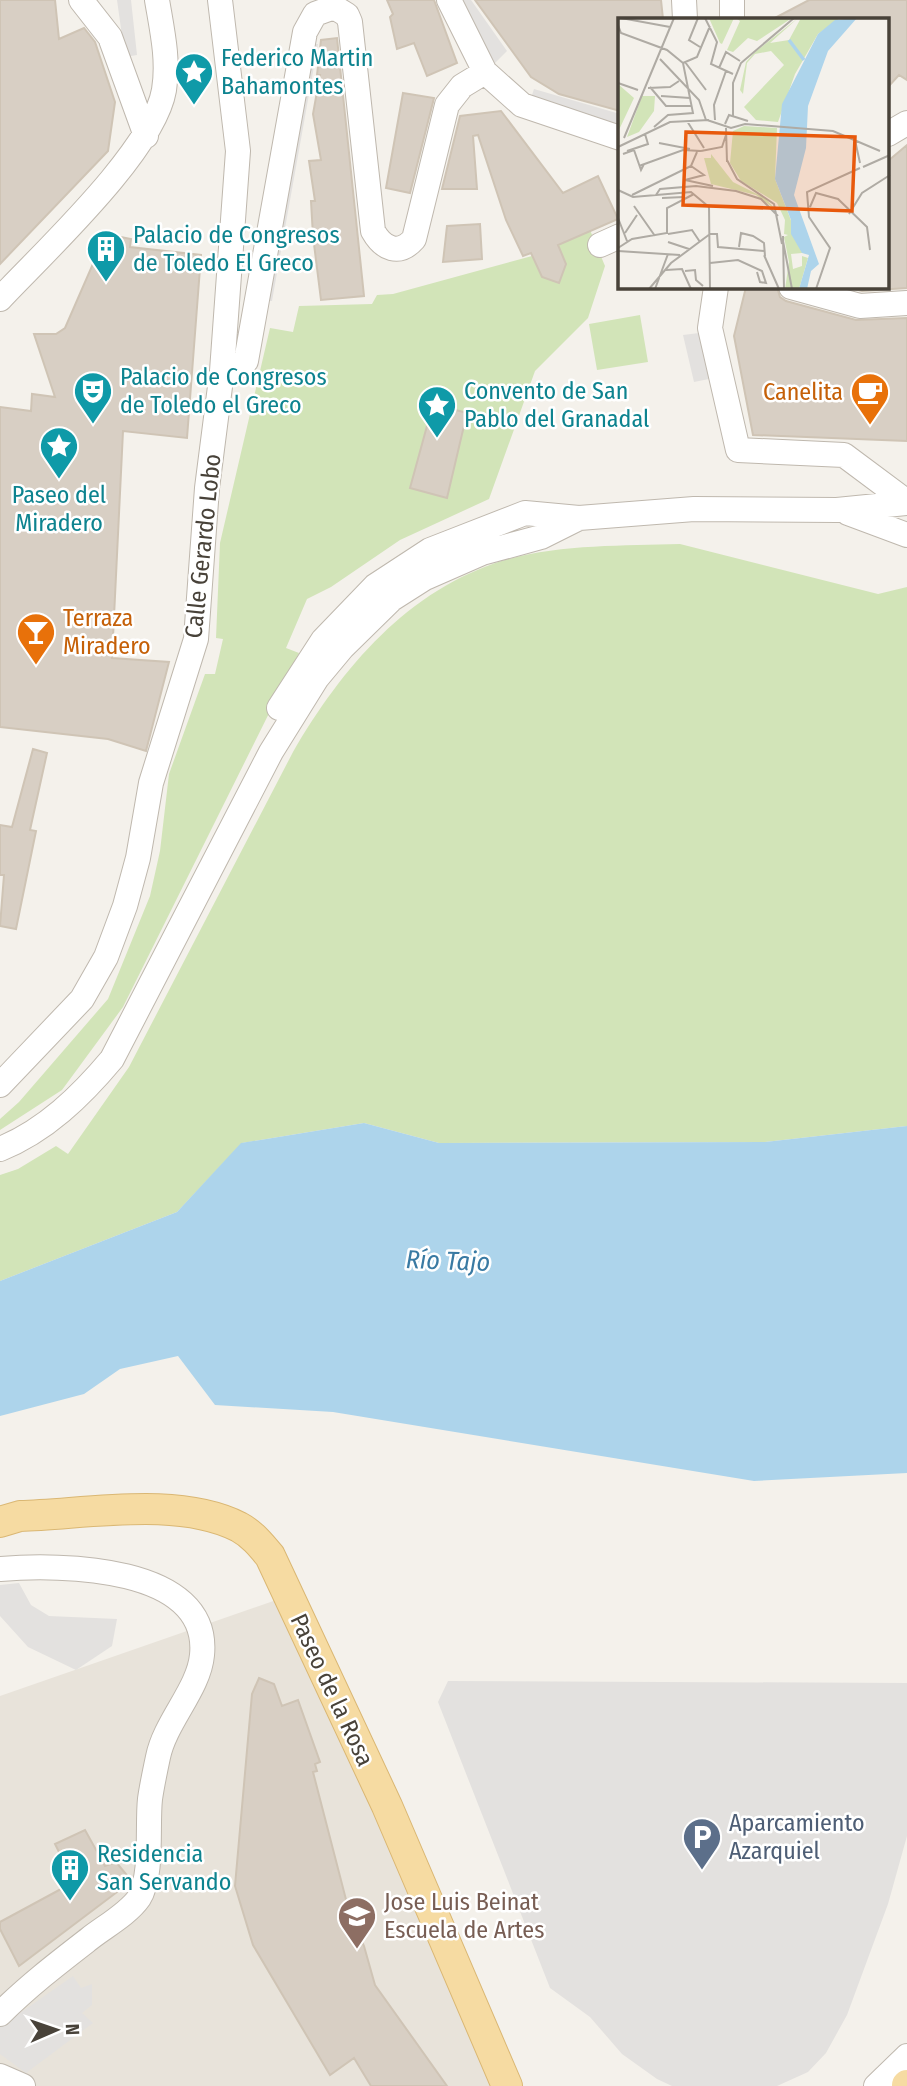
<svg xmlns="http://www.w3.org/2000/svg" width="907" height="2086" viewBox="0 0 907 2086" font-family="'Fira Sans Condensed',sans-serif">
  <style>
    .residential { fill: #e8e3da }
    .green { fill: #d2e4b8 }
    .parking { fill: #e3e1df }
    .water { fill: #add4eb }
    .building { fill: #d8cfc4; stroke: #cfc4b5; stroke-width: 2 }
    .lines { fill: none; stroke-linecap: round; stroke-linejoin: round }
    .minor-casing { stroke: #bfb8ae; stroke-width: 26 }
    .major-casing { stroke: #dab773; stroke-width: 32 }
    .minor { stroke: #fff; stroke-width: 24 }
    .major { stroke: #f6dba2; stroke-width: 30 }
    .labels { text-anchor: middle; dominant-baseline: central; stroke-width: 5; stroke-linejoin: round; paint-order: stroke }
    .culture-label { font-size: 24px; fill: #0d838f; stroke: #fff; text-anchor: start }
    .food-label { font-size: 24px; fill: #c56008; stroke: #fff; text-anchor: end }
    .street-label { font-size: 24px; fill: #484239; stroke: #fff }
    .service-label { font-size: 24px; fill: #4e5e75; stroke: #fff; text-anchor: start }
    .education-label { font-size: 24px; fill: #785e54; stroke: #fff; text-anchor: start }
    .water-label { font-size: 26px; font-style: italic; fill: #397aa3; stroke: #fff }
    .inset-river { fill: none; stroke: #add4eb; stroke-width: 3.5 }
    .inset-road { fill: none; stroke: #afaba4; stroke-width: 2 }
    .view { fill: #e8590c; fill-opacity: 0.15; stroke: #e8590c; stroke-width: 3.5 }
    .inset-edge { fill: none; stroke: #484239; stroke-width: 3.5 }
  </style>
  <rect width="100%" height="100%" fill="#f4f1eb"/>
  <path class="residential" d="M285,1597L496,2086H0V1696Z"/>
  <path class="green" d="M590,230L605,266L588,318L535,371L489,499L400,540L331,587L307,599L286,648L299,653L123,1007L62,1090L0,1130V1119L19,1102L108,999L150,896L160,851L169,774L205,674H215L223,639L216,638L220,543L270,328L293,332L299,306L372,304L377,295L393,294L532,256L542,277L559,283L566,264L558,245Z
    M640,315L648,362L597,370L589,324Z
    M680,544L878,594L907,587V1126L765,1142L439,1143L364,1123L242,1143L177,1212L0,1281V1175L18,1169L56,1146L68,1154L129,1067L293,752C342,668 408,589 505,560C561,544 623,546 680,544Z"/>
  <path class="parking" d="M117,0H131L137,55L125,57Z
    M459,0H471L507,51L495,63Z
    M311,44H318L272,301H266Z
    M534,89L620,114V128L531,98Z
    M699,333L709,379L694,382L683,335Z
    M19,1583L31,1605L49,1616L117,1619L112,1646L76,1670L28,1647L0,1616V1585Z
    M448,1681L907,1683V1836L888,1904L847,2015L826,2053L808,2072L777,2086H672L657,2079L622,2054L590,2017L550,1988L438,1702Z
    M73,1976L81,1988L92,1984V2005L82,2013L93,2023L26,2073L0,2054V2027Z"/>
  <path class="water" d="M364,1123L439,1143L765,1142L907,1126V1473L754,1481L333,1412L215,1405L178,1356L120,1369L84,1394L0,1416V1281L177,1212L241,1143Z"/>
  <path class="building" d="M0,0H55L59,39L84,28L95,42L115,102L108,151L0,264Z
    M387,0H434L457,63L427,76L414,43L397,49L390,17L393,14Z
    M475,0H661L663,19H620V111L559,94L531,77Z
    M809,0H907V80L899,75L888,87V19H773Z
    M337,38L364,296L321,300L313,236L311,201H315L309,161L321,160L313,114L320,75H317L321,40Z
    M403,93L434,98L410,193L386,188Z
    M501,111L563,193L598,176L618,219L558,245L566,264L559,283L542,277L531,253L523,256L506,220L478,135L473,136L477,189H442L460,116Z
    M907,145V288L862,291L847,287H888V161Z
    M480,224L482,259L443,262L447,226Z
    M106,234L131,239L130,247L201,255L187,438L123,431L112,658L169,662L146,751L108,739L0,727V407L31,411L32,394L55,397L34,334H56L65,328Z
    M746,287H777L780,297L786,301L856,320L907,318V441L753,435L734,336Z
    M433,404L467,413L447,498L410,488Z
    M33,749L47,753L30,830L36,831L16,929L0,926L4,875H0V825L12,827Z
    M259,1678L274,1684L282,1706L298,1700L320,1762L315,1764L317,1771L313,1772L350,1915L364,1946L375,1985L447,2086H371L354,2058L330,2075L253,1945L235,1886L252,1694Z
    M85,1830L105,1866L116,1862L130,1879L129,1883L19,1966L0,1929V1922L74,1882L55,1844Z"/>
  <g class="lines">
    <g class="minor-casing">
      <path id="minor" d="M81,0L110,37L146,136
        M449,0L485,72L522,105L620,138
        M684,0L685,19
        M732,19V0
        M888,134L907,123
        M600,245L620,236
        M716,287L710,328L738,450L844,455L907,502
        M791,287L860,306L907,303
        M0,299C44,252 154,150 164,90C169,60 162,30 157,0
        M222,371H231L246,361L305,32L315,14L334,7L347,15L350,22L373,231C383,249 399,256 414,239L447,105L462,86L485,72
        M848,513L907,535
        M279,708L323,640L375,586L430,550L525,513L579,518L694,509L837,510L907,503
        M0,1085L82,999L106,957L125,906L138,858L151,783L196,639L207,488L222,371L238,151L220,0
        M0,1149C45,1131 81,1096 112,1059L271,752L317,678L342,648L392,599L425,578L482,553L541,537L579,518
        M0,1569C60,1564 211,1565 202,1655C199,1689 165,1722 158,1757C155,1771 152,1785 150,1799C147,1825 153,1876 139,1898C128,1914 104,1927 89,1939C58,1963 28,1986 0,2014
        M0,2076L23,2086
        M876,2086L907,2056"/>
    </g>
    <g class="major-casing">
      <path id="major" d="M0,1522L20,1516C87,1514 178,1496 239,1527C252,1534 261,1545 270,1556L387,1806L507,2086
        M907,2086V2085"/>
    </g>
    <use href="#minor" class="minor"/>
    <use href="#major" class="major"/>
  </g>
  <defs>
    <g id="sight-pin" transform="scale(2.0125)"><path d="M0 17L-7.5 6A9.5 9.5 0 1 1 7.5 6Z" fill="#0f9aa8" stroke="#fff"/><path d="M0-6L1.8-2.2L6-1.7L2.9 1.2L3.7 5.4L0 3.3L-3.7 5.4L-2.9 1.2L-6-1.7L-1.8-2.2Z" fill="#fff"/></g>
    <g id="building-pin" transform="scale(2.0125)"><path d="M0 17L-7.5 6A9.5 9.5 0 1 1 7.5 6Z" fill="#0f9aa8" stroke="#fff"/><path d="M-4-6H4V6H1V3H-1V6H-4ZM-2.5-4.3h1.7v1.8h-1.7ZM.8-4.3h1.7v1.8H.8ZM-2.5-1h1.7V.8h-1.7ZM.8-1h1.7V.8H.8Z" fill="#fff"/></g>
    <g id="theatre-pin" transform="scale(2.0125)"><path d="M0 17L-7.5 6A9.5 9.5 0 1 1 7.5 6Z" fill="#0f9aa8" stroke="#fff"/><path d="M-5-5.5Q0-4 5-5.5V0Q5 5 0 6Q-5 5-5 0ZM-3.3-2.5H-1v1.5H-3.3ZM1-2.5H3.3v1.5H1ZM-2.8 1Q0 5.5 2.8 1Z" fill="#fff"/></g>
    <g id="cafe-pin" transform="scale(2.0125)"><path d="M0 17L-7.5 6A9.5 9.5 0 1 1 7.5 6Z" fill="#e8710a" stroke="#fff"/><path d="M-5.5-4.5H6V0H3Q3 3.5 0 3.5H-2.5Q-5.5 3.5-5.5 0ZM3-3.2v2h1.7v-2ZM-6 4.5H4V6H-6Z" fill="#fff"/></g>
    <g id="bar-pin" transform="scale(2.0125)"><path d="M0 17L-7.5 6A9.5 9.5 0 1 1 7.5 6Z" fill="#e8710a" stroke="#fff"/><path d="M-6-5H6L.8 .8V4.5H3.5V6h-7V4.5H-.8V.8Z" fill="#fff"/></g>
    <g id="parking-pin" transform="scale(2.0125)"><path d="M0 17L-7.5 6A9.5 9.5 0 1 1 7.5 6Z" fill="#5c6f8a" stroke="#fff"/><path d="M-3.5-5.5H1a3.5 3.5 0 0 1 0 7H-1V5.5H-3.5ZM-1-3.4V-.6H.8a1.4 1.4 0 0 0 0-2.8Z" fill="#fff"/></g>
    <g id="school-pin" transform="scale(2.0125)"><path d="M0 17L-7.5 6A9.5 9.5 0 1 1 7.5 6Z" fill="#8d6e63" stroke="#fff"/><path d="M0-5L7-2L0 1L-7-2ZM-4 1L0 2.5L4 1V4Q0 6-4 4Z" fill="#fff"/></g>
  </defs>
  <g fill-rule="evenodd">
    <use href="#sight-pin" x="194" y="72"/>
    <use href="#building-pin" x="106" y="249"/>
    <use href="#theatre-pin" x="93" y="391"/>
    <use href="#cafe-pin" x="870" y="392"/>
    <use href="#sight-pin" x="437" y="405"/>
    <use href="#sight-pin" x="59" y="446"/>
    <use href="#bar-pin" x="36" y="632"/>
    <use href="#parking-pin" x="702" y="1837"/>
    <use href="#building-pin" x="70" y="1868"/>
    <use href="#school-pin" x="357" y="1916"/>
  </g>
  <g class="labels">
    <g class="culture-label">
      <text x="221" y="58">Federico Martin<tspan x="221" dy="28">Bahamontes</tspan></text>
      <text x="133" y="235">Palacio de Congresos<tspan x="133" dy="28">de Toledo El Greco</tspan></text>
      <text x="120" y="377">Palacio de Congresos<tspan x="120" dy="28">de Toledo el Greco</tspan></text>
      <text x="464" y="391">Convento de San<tspan x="464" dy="28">Pablo del Granadal</tspan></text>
      <text x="59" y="495" text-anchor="middle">Paseo del<tspan x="59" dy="28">Miradero</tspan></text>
      <text x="97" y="1854">Residencia<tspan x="97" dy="28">San Servando</tspan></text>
    </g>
    <g class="food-label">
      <text x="843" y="392">Canelita</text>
      <text x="63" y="618" text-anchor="start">Terraza<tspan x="63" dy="28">Miradero</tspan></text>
    </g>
    <g class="street-label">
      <text transform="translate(203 546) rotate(-84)">Calle Gerardo Lobo</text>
      <text transform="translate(332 1690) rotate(65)">Paseo de la Rosa</text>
    </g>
    <g class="service-label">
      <text x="729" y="1823">Aparcamiento<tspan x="729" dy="28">Azarquiel</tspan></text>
    </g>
    <g class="education-label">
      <text x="384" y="1902">Jose Luis Beinat<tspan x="384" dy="28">Escuela de Artes</tspan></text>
    </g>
    <g class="water-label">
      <text transform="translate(448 1261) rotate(2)">Río Tajo</text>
    </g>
  </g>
  <g transform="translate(618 18)">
    <rect width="271" height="271" fill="#f4f1eb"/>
    <path d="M91,0H116L104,26L102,25ZM118,0H174L139,23L130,20L115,34L109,32L122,3ZM180,0L152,25L171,22L183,0H222L200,16L177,56L160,104L138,102L126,89L166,47L153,33L137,36L129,45L125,76L122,72L128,44L137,34ZM0,66L16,80L0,114ZM24,78H37L36,93L21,114L9,119ZM126,108L159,110L157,161L184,231V235L173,236L175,251L184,248V238L190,240L181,271H167L171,244L166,219L170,217L166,216L167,202L159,185L123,163L112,145L115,113ZM93,136L115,164L147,180L158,192L138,177L93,166L86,140H93Z" fill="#d2e4b8"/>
    <path d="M239,0L210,33L190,88L188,130L176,177L201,246L193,253L189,271H181L191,237L184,235L173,216V202L157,161L164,86L200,16L217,2Z" fill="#add4eb"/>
    <path class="inset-river" d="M171,22L186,42"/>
    <path class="inset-road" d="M3,0L52,9M80,0L71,22L82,29M87,0L99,24L93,46L115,56M0,7L3,15L49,32L65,45L75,95L50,97L36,109M42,41L81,82L88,102M67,44L88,72M65,45L79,39L92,8M101,50L108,34L122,43M0,65L20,72M32,69L48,88H74M30,70L52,69L61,63M43,78L72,80M115,98V65L123,45L176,0M89,102L113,110L127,106L215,113L262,133M97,102L96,87L108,53M69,103L86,130M107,106L111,97L130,103M108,110L109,144M6,120L56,0M237,122L242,145M41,125L72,131M0,129L52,104L91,102M9,133L30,126L27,116M83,133L104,129L108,117M5,136L16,132L23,152L26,146M109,142L119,161L156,186L164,226M21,148L65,132L83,133M73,148L86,157L67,162L95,168M245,149L272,137M0,172L15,179L73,174L91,189L92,271M14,177L73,148L79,134M38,177L42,171L78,168L118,173L143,181L160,198M44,180L66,179M16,188L37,218M192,189L198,175L220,181L249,209L252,232M231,196L244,175L272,157M0,200L9,223M7,215L19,197M50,216L74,212L82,224M92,216H99L100,229L146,233M165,218L166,271M165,223L174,271M50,224L71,231M121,229L123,215L135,218L146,225L147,238M0,230L14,221L49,215V190L76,176M0,233L62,237M146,237L161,271M92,245L120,242L144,253L148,265L142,264L139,254M48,252L64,251L73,271M67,253L77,252L78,262L85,268M31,271L53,245L92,216M37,271L50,236M198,271L212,230L191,199L189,174L242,150"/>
    <path class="view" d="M68,114L237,119L234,193L65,187Z"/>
    <rect width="271" height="271" class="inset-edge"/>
  </g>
  <g transform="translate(56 2030) rotate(88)" stroke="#ffffff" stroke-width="5" paint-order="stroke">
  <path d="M0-5L12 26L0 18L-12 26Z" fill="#484239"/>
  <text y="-10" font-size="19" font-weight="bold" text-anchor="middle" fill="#484239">N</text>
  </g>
</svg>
